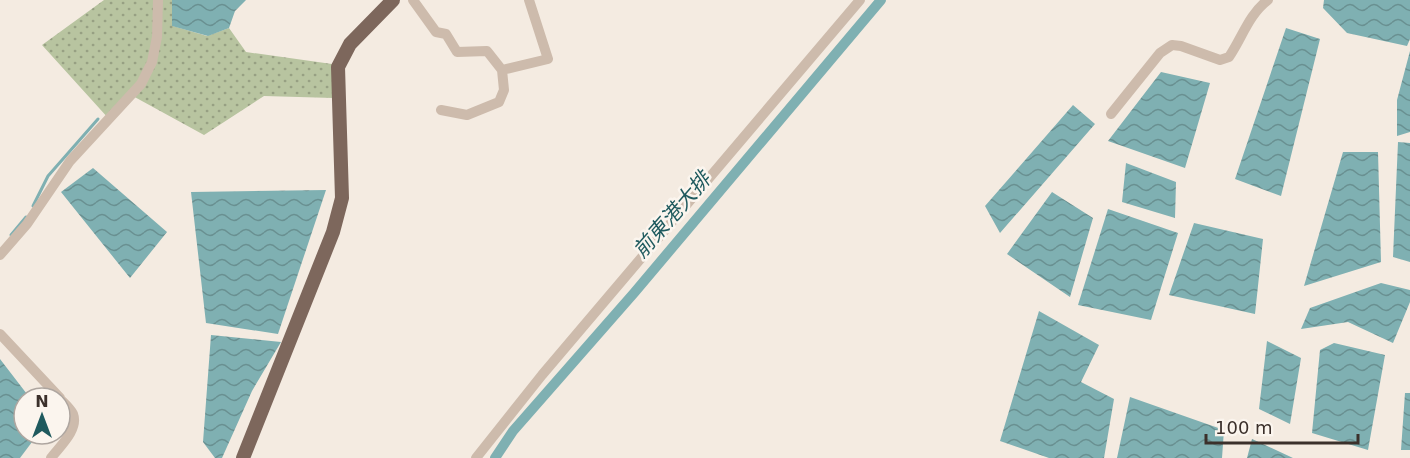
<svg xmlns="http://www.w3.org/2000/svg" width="1410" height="458" viewBox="0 0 1410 458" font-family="'DejaVu Sans','Noto Sans TC',sans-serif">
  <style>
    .park { fill: url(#park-dots) }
    .water { fill: url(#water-waves) }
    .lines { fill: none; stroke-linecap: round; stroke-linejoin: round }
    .stream { stroke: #7fb0b2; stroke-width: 3 }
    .canal { stroke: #7fb0b2; stroke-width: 10 }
    .minor { stroke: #cdbbac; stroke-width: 10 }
    .major { stroke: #7d675c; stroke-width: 14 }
    .labels { text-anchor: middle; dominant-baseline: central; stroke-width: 5; stroke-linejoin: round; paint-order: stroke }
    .water-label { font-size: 21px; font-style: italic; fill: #1f5a5e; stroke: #fbf5ee }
  </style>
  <defs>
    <pattern id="park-dots" width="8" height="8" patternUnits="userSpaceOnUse" patternTransform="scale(1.5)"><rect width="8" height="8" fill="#b8c4a0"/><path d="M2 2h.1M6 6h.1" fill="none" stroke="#97a083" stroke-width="1.8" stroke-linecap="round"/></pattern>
    <pattern id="water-waves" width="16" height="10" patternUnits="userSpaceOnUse" patternTransform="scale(1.5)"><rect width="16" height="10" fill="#7fb0b2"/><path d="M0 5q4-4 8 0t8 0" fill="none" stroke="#699091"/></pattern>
  </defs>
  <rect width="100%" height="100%" fill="#f4ebe1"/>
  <path class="park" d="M104,0H172L173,26L207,36L229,28L246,52L339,65L333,98L264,96L204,135L131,95L109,119L42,45Z"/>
  <path class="water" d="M172,0H246L235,11L229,28L208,36L172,26Z
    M1324,0H1410V39L1407,46L1347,33L1323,8Z
    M1286,28L1320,39L1281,196L1235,179Z
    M1410,51V132L1397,136V100Z
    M1161,72L1210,83L1185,168L1108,141Z
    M1073,105L1095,124L1000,233L985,206Z
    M1398,142L1410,143V262L1393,257Z
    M1343,152H1378L1381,262L1304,286Z
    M1126,163L1176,182L1175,218L1122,202Z
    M93,168L167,232L130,278L61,192Z
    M326,190L278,334L206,323L191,192Z
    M1052,192L1093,218L1070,297L1007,254Z
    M1108,209L1178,233L1151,320L1078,305Z
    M1194,223L1263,239L1255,314L1169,295Z
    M1381,283L1410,290V302L1393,343L1348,322L1301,329L1310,308Z
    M1039,311L1099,345L1081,382L1114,399L1104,458H1049L1000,441Z
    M211,335L281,342L252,391L222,458H215L203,442Z
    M1267,341L1301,358L1290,424L1259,409Z
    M1334,343L1385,355L1368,450L1312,433L1320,350Z
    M0,359L30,398H24V434H38L20,458H0Z
    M1405,393H1410V450H1401Z
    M1130,397L1224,430L1222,458H1117Z
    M1252,439L1293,458H1247Z"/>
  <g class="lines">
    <path class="stream" d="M33,206L48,176L98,119
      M11,235L26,217"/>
    <path class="canal" d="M495,458L513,431L634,293L881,0"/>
    <path class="minor" d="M413,0L436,32L446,34L457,52L487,51L502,70
      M441,110L467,115L499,102L504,90L502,70L548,59L529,0
      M1111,114L1160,53L1172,45L1181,46L1220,60L1229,57C1242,38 1249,14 1268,0
      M0,255L27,224L70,161L141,84L152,62L157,37L158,0
      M0,334L60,398
      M51,458C59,447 79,430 73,414C70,408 64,403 60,399
      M476,458L542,375L860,0"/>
    <path class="major" d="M243,458L333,232L342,198L338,67L350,44L393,0"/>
  </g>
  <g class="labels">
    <g class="water-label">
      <text transform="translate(672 215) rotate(-49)">前東港大排</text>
    </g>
  </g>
  <g transform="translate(42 416)"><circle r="28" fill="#fbf5ee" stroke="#aea6a0" stroke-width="1.5"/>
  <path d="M0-4.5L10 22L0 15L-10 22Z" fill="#1f5a5e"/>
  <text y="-9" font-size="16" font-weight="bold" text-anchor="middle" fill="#3b302b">N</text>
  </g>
  <path d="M1206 434v9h152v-9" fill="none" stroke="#3b302b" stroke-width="3"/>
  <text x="1215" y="434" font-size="18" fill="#3b302b" stroke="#fbf5ee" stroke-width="4.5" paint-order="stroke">100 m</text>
</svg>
